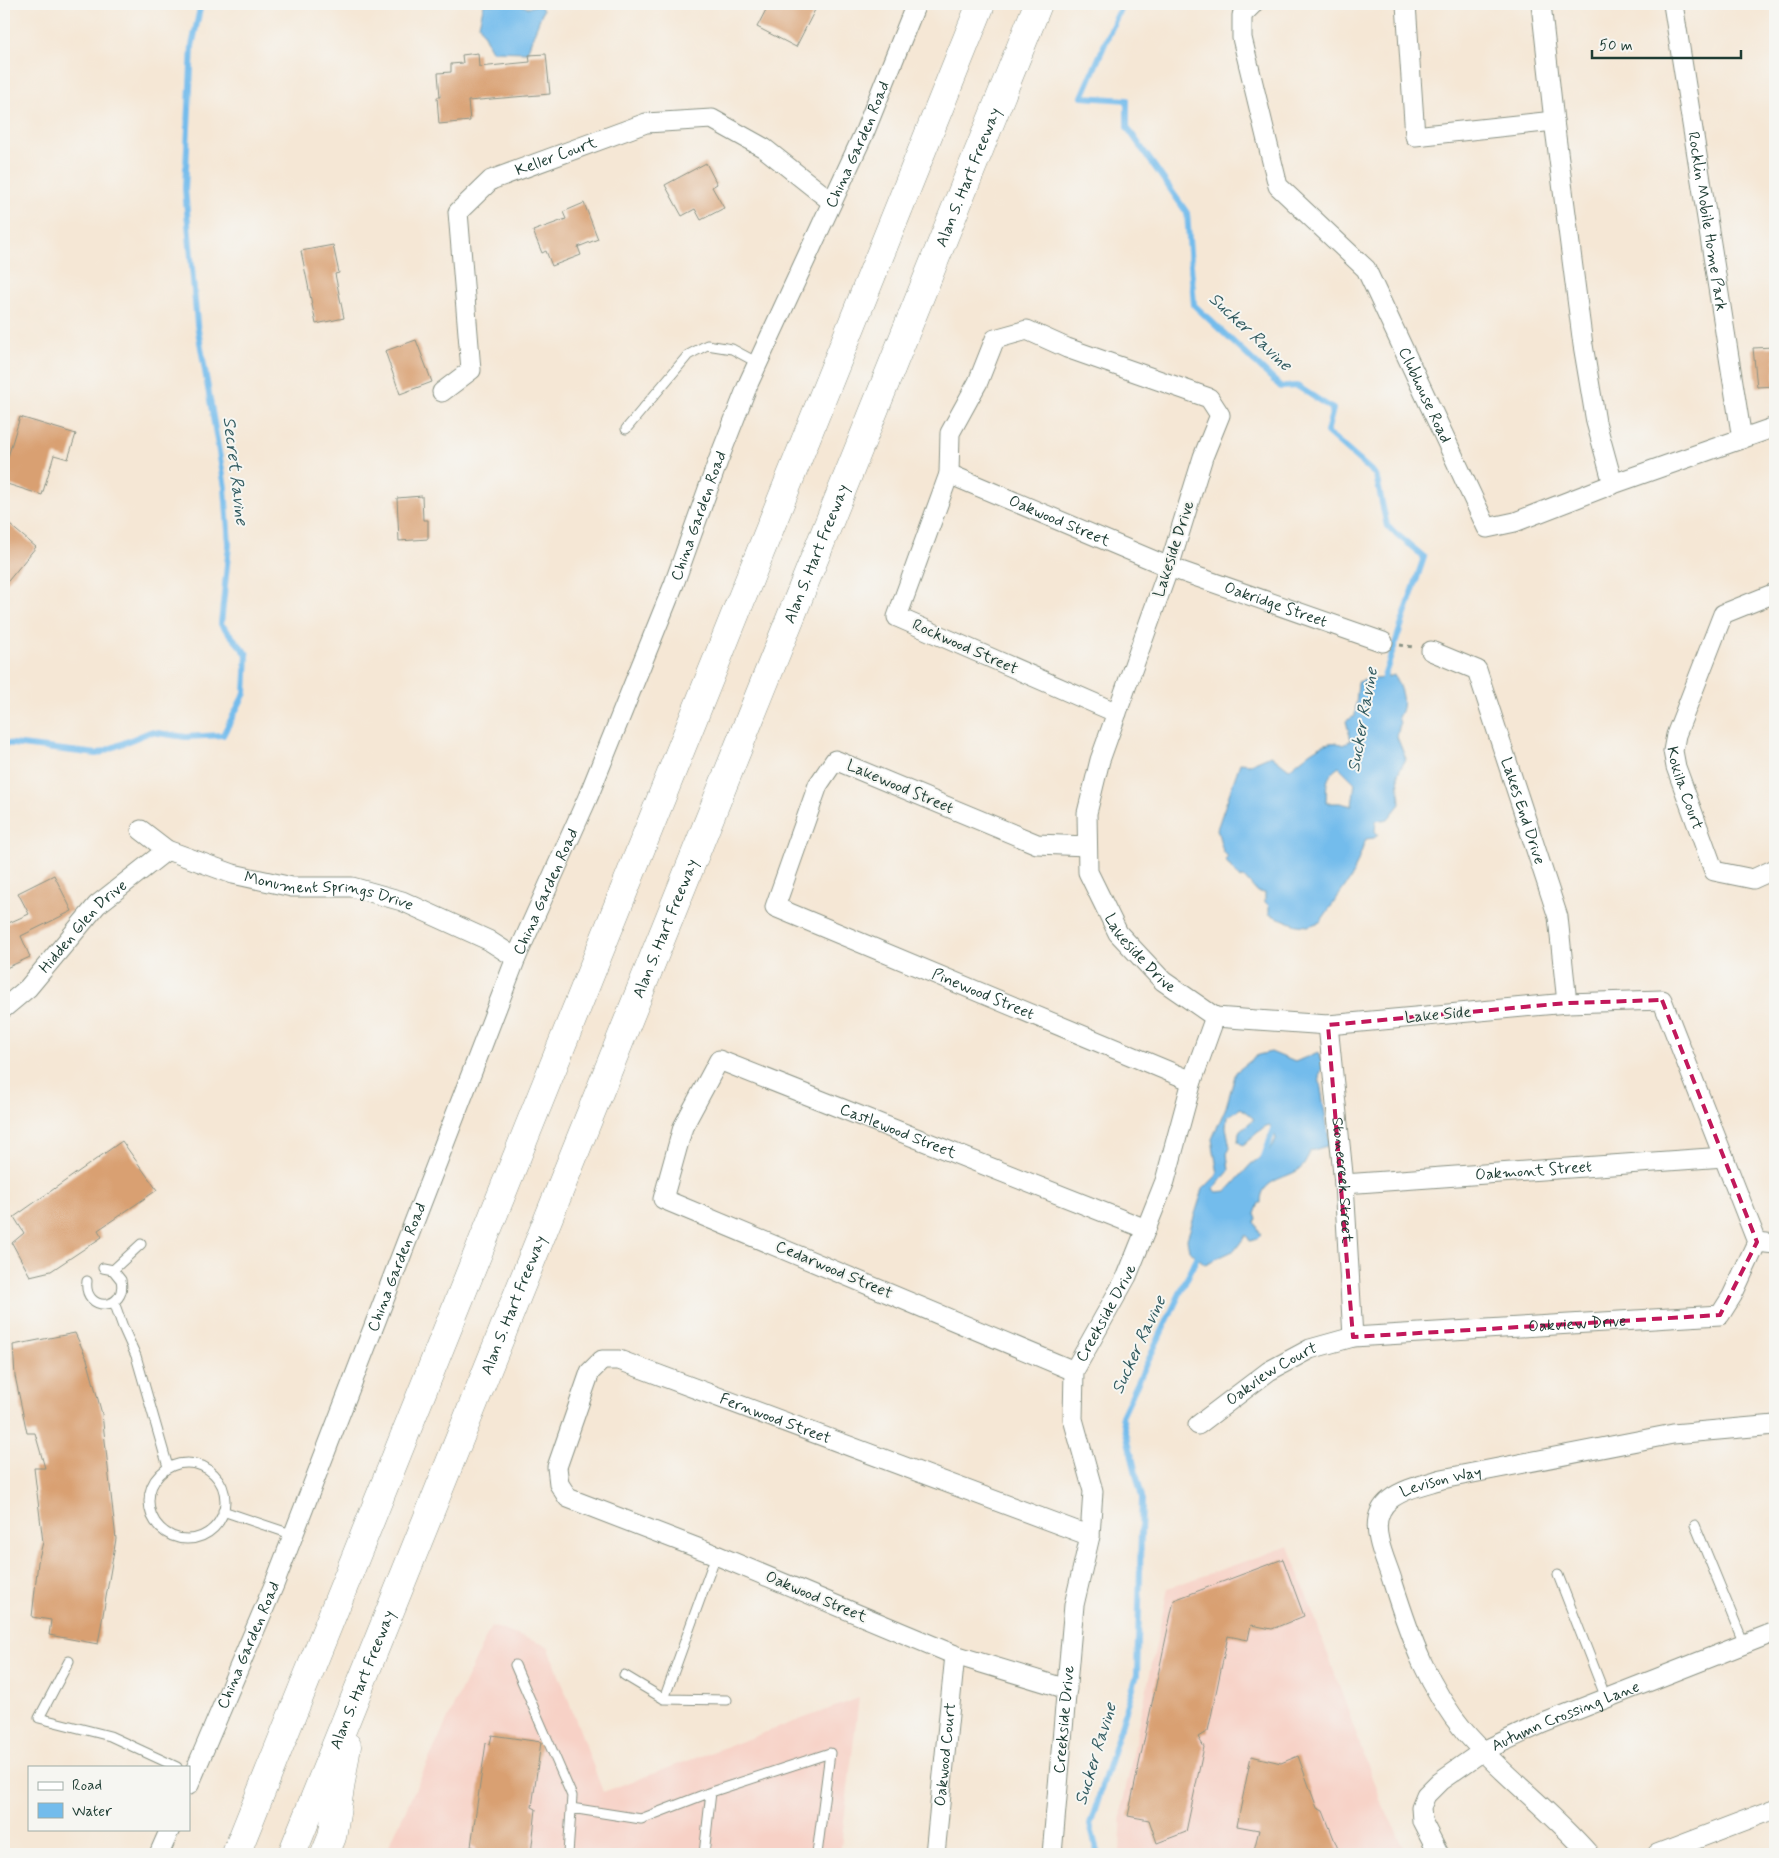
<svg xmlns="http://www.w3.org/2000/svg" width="1779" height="1858" viewBox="0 0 1779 1858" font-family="Mynerve,sans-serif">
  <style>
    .built { fill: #f7d1c6 }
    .water { fill: #73bcec; stroke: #497c90; fill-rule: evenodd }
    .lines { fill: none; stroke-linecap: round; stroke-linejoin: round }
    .stream { stroke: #73bcec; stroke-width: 6 }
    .building { fill: #d9a072 }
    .lane-casing { stroke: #8a9284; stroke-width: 11 }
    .street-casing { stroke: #8a9284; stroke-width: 21 }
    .highway-casing { stroke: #8a9284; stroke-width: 29 }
    .path { stroke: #8a9284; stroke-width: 3; stroke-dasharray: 4 4; stroke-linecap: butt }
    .lane { stroke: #fff; stroke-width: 9 }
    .street { stroke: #fff; stroke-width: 19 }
    .highway { stroke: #fff; stroke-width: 28 }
    .marked { fill: none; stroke: #c2185b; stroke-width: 4; stroke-dasharray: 10 6; stroke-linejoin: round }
    .labels { text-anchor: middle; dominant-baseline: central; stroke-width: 4; stroke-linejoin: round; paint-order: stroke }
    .street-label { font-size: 16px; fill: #1f3d34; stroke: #f6f6f2 }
    .water-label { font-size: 18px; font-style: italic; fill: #345d62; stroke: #f6f6f2 }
  </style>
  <rect width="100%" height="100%" fill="#f6f6f2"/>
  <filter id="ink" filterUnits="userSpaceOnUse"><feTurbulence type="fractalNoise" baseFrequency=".02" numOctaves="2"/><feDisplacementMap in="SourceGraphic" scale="10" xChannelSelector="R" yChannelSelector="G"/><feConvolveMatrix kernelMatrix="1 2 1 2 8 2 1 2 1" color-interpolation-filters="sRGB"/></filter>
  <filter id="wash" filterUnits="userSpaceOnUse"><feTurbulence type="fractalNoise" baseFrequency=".0096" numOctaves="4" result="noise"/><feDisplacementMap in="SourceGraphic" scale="20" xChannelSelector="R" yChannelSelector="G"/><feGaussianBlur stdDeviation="1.12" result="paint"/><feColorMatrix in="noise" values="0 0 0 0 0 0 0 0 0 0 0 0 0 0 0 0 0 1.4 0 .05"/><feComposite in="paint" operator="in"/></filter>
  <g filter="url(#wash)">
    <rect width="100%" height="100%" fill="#f5e7d5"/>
    <path class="built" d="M1289,1546L1380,1800L1408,1854H1120L1122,1806L1168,1588Z
      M491,1626L548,1646L603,1792L859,1698L840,1854H385Z"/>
    <path class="water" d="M484,4H519L528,8L539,4L543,10L527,52L492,51L479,25Z
      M1394,675C1401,689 1407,704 1398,717L1400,723L1397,737L1406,759L1398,773L1400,804L1388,819L1376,821L1375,831L1378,835L1374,838L1366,839L1352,877L1320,922L1308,926L1297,925L1269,914V906L1265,902V893L1257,892L1244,877L1240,879L1225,860L1228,857L1223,851L1217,829L1240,763L1250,764L1271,755L1289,769C1303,759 1325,735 1343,745L1351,740L1346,721L1355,716L1358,682C1370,678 1382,680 1394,675ZM1339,767L1355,783L1352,806L1340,803H1326C1327,786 1324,777 1339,767Z
      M1271,1052L1295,1062L1318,1052L1323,1067L1319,1076L1330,1145L1310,1151C1308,1157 1305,1165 1300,1169C1286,1179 1260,1179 1261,1203H1259L1255,1214L1257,1219L1255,1222L1261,1235L1257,1239L1250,1241L1246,1235L1235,1250L1205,1264L1189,1250L1187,1239L1203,1189L1218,1174L1212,1139L1226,1107L1236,1072L1258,1055ZM1241,1108L1254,1119L1239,1132L1238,1142L1243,1145L1264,1127L1269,1125L1273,1128L1268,1137L1275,1135L1276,1139L1268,1152L1251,1164L1227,1191L1217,1192L1213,1189L1229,1171L1227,1153L1230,1147L1226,1127L1227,1117Z"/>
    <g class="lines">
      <path class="stream" d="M1122,4L1082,97L1127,100V127L1187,213L1194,305L1281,387L1297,386L1333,409L1327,432L1376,475L1387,526L1424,557L1381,686
        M4,743L97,754L150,732L186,737L223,735L245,693L247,654L221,624L229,545L225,487L197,324L185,189L192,46L201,4
        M1262,1162L1274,1129
        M1098,1854L1090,1825L1137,1675L1142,1498L1122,1416L1200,1251"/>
    </g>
    <g id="blocks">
      <path class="building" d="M769,4H818L796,47L757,27Z
        M478,53L479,67L530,62L529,55L546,54L550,94L468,101L470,121L439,124L437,97H440L438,73L451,72V64L463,63L462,55Z
        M706,163L717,184L712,187L724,208L701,220L695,209L682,216L665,185Z
        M584,203L598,239L578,247L581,255L552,266L546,251L542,253L533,231L566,219L563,212Z
        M333,245L339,273L335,274L344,318L316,324L301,251Z
        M416,340L432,382L400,394L385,351Z
        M1774,347L1775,386L1757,387L1753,348Z
        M20,417L76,434L68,459L54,455L42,495L4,483V470Z
        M422,496L423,520H428V539L399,541L397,498Z
        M4,520L36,547L4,586Z
        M54,875L72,911L21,936L30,957L4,969V925L29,914L18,893Z
        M122,1141L157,1190L98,1230L102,1237L51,1271L30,1276L12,1243L24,1233L14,1217Z
        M75,1333L87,1359L102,1414L116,1539L98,1644L49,1635L51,1620L32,1617L38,1562L43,1542L34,1468H45L35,1433H27L15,1376L13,1345Z
        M1283,1559L1304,1616L1272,1629L1251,1625L1248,1640L1228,1636L1208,1731L1198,1737L1204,1747L1186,1832L1157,1843L1149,1820L1128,1816L1174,1600Z
        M492,1735L541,1742L532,1807L536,1809L531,1854H475L476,1848L471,1846L486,1743L490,1744Z
        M1251,1756L1281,1763L1298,1756L1317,1808L1323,1811L1340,1854H1253L1259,1830L1237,1826Z"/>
    </g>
  </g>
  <g filter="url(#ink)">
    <use href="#blocks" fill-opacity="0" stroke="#8a9284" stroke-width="1"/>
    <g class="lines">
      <g class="lane-casing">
        <path id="lane" d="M626,429L688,355L707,345L732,349L758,363
          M113,1270L141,1244
          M87,1281C83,1313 128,1311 121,1280L113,1270L103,1268
          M114,1302L123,1327L136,1356L168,1467
          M149 1501a38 38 0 1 1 76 0a38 38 0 1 1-76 0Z
          M223,1511L294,1535
          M1695,1525L1744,1644
          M1558,1575L1606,1698
          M69,1661L39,1718L110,1736L177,1767
          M515,1665L572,1796L568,1854
          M624,1675L664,1699L727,1700
          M664,1699L716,1555
          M571,1808L641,1819L711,1792L830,1753L817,1854
          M704,1854L711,1792"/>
      </g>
      <g class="street-casing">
        <g id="street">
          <path id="s1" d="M1253,4L1242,15V38L1278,186L1366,269L1487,528L1515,522L1613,484L1775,427"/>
          <path d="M1406,4L1415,136L1554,121"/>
          <path d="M1541,4L1554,121L1583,345L1596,422L1613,484"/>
          <path id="s2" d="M1673,4L1742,439"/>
          <path id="s3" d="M442,392L471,370L458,212L491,180L646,123L712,119L764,148L832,202"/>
          <path id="s4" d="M949,474L1169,567L1383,642"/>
          <path id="s5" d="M1775,593L1723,614L1676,735L1673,751L1676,767L1714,871L1753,879L1775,869"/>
          <path id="s6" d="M1431,651L1477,670L1558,917L1567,1003"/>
          <path id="s7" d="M1117,713L897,617L949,474L950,433L978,382L995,339L1027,330L1067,348L1209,398L1220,415L1203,457L1169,567L1100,760L1087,813L1088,872L1118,933L1163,981L1215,1017"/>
          <path id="s8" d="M141,830L167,850L233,874L292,887H352L402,901L488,940L516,958"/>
          <path id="s9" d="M1087,846L1037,844L835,760L818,785L775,907L1192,1081"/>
          <path id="s10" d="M4,1008L28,988L97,905L167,850"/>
          <path id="s11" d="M1328,1025L1344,1184L1353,1337"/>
          <path id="s12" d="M1344,1184L1724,1157"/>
          <path d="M1757,1242L1775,1244"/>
          <path id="s13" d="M1074,1371L663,1199L683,1127L719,1060L1146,1229"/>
          <path id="s14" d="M1198,1425L1269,1371L1310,1349L1353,1337L1720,1315L1732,1296L1757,1242L1662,1000L1567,1003L1328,1025L1215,1017"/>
          <path id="s15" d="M1067,1689L955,1655L716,1555L568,1498L559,1484L557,1467L590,1372L602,1360H619L1090,1536"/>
          <path id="s16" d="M189,1785L274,1585L516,958L588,797L674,584L718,461L749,382L865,131L916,4"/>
          <path d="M159,1854L170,1829"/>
          <path id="s17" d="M935,1854L955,1655"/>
          <path id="s18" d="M1052,1854L1074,1605L1090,1536L1093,1491L1073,1419L1074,1371L1127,1276L1146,1229L1165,1181L1192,1081L1215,1017"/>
          <path id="s19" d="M1439,1854L1422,1821L1421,1807L1426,1795L1440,1781L1483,1751L1541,1724L1775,1632"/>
          <path id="s20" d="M1589,1854C1551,1810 1503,1776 1465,1732C1428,1688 1410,1637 1393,1583C1389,1569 1382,1555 1379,1540C1368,1495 1410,1489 1442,1479L1673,1434L1775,1425"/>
          <path d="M1657,1854L1775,1809"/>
        </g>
      </g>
      <g class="highway-casing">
        <g id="highway">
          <path d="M236,1854L981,4"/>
          <path id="s21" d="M292,1854L1038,4"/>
          <path d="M325,1854L332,1837L347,1746"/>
        </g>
      </g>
      <path class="path" d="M1400,645L1413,647"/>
      <use href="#lane" class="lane"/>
      <use href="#street" class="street"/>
      <use href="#highway" class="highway"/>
    </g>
  </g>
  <path class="marked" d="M1662,1000L1757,1242L1720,1315L1353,1337L1328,1025L1567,1003Z"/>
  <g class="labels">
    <g class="street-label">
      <text stroke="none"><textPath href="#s16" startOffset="1772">China Garden Road</textPath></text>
      <text stroke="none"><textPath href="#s3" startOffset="310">Keller Court</textPath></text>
      <text stroke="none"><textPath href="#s21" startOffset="1808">Alan S. Hart Freeway</textPath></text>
      <text stroke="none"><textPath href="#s2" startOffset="220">Rocklin Mobile Home Park</textPath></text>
      <text stroke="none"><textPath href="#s1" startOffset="451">Clubhouse Road</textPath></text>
      <text stroke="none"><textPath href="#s16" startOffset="1368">China Garden Road</textPath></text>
      <text stroke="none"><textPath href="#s4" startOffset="120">Oakwood Street</textPath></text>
      <text transform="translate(1174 549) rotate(-72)">Lakeside Drive</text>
      <text stroke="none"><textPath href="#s21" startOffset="1402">Alan S. Hart Freeway</textPath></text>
      <text stroke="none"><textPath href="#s4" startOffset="352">Oakridge Street</textPath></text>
      <text transform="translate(965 647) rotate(24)">Rockwood Street</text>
      <text transform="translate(900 787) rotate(23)">Lakewood Street</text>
      <text stroke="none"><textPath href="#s5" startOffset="241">Kokila Court</textPath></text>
      <text stroke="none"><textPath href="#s6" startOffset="198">Lakes End Drive</textPath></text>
      <text stroke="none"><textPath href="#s16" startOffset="962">China Garden Road</textPath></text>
      <text stroke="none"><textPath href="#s8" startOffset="201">Monument Springs Drive</textPath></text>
      <text stroke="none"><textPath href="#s10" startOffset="114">Hidden Glen Drive</textPath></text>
      <text stroke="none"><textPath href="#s21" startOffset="998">Alan S. Hart Freeway</textPath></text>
      <text stroke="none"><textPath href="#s7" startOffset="1362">Lakeside Drive</textPath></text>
      <text stroke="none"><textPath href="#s9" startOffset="654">Pinewood Street</textPath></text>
      <text transform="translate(1438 1015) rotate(-5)">Lake Side</text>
      <text stroke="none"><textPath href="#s13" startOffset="789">Castlewood Street</textPath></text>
      <text stroke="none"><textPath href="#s12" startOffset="190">Oakmont Street</textPath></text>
      <text stroke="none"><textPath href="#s11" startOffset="156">Stonecreek Street</textPath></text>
      <text stroke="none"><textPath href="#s16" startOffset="558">China Garden Road</textPath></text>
      <text transform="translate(834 1270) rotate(23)">Cedarwood Street</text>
      <text stroke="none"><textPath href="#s21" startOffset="592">Alan S. Hart Freeway</textPath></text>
      <text stroke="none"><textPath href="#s18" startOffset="555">Creekside Drive</textPath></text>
      <text stroke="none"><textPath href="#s14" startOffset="405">Oakview Drive</textPath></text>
      <text stroke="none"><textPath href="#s14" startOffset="90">Oakview Court</textPath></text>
      <text stroke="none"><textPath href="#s15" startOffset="870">Fernwood Street</textPath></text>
      <text stroke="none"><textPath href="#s20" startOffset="485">Levison Way</textPath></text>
      <text transform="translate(816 1597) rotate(23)">Oakwood Street</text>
      <text stroke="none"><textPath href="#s16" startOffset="152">China Garden Road</textPath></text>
      <text stroke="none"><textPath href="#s21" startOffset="188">Alan S. Hart Freeway</textPath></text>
      <text stroke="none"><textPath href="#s19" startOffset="226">Autumn Crossing Lane</textPath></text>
      <text stroke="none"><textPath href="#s18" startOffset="135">Creekside Drive</textPath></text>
      <text stroke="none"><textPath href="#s17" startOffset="100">Oakwood Court</textPath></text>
    </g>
    <g class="water-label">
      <text transform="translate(1250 332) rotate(43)">Sucker Ravine</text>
      <text transform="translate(235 471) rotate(83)">Secret Ravine</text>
      <text transform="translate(1363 720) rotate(-80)">Sucker Ravine</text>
      <text transform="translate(1139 1345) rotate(-65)">Sucker Ravine</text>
      <text transform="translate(1096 1754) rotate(-73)">Sucker Ravine</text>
    </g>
  </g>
  <rect width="1779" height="1858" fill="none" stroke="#f6f6f2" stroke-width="20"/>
  <rect x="28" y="1766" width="162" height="65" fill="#f6f6f2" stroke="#a0aca6"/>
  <rect x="38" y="1782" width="25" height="8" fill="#ffffff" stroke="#a0aca6"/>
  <text x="72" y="1790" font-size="15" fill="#1f3d34">Road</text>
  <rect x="38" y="1803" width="25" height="15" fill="#73bcec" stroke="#a0aca6"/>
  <text x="72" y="1816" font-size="15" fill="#1f3d34">Water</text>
  <path d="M1592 50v8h149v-8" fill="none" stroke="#1f3d34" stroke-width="2.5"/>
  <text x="1599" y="50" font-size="15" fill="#1f3d34" stroke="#f6f6f2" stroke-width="4" paint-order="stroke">50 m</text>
</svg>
